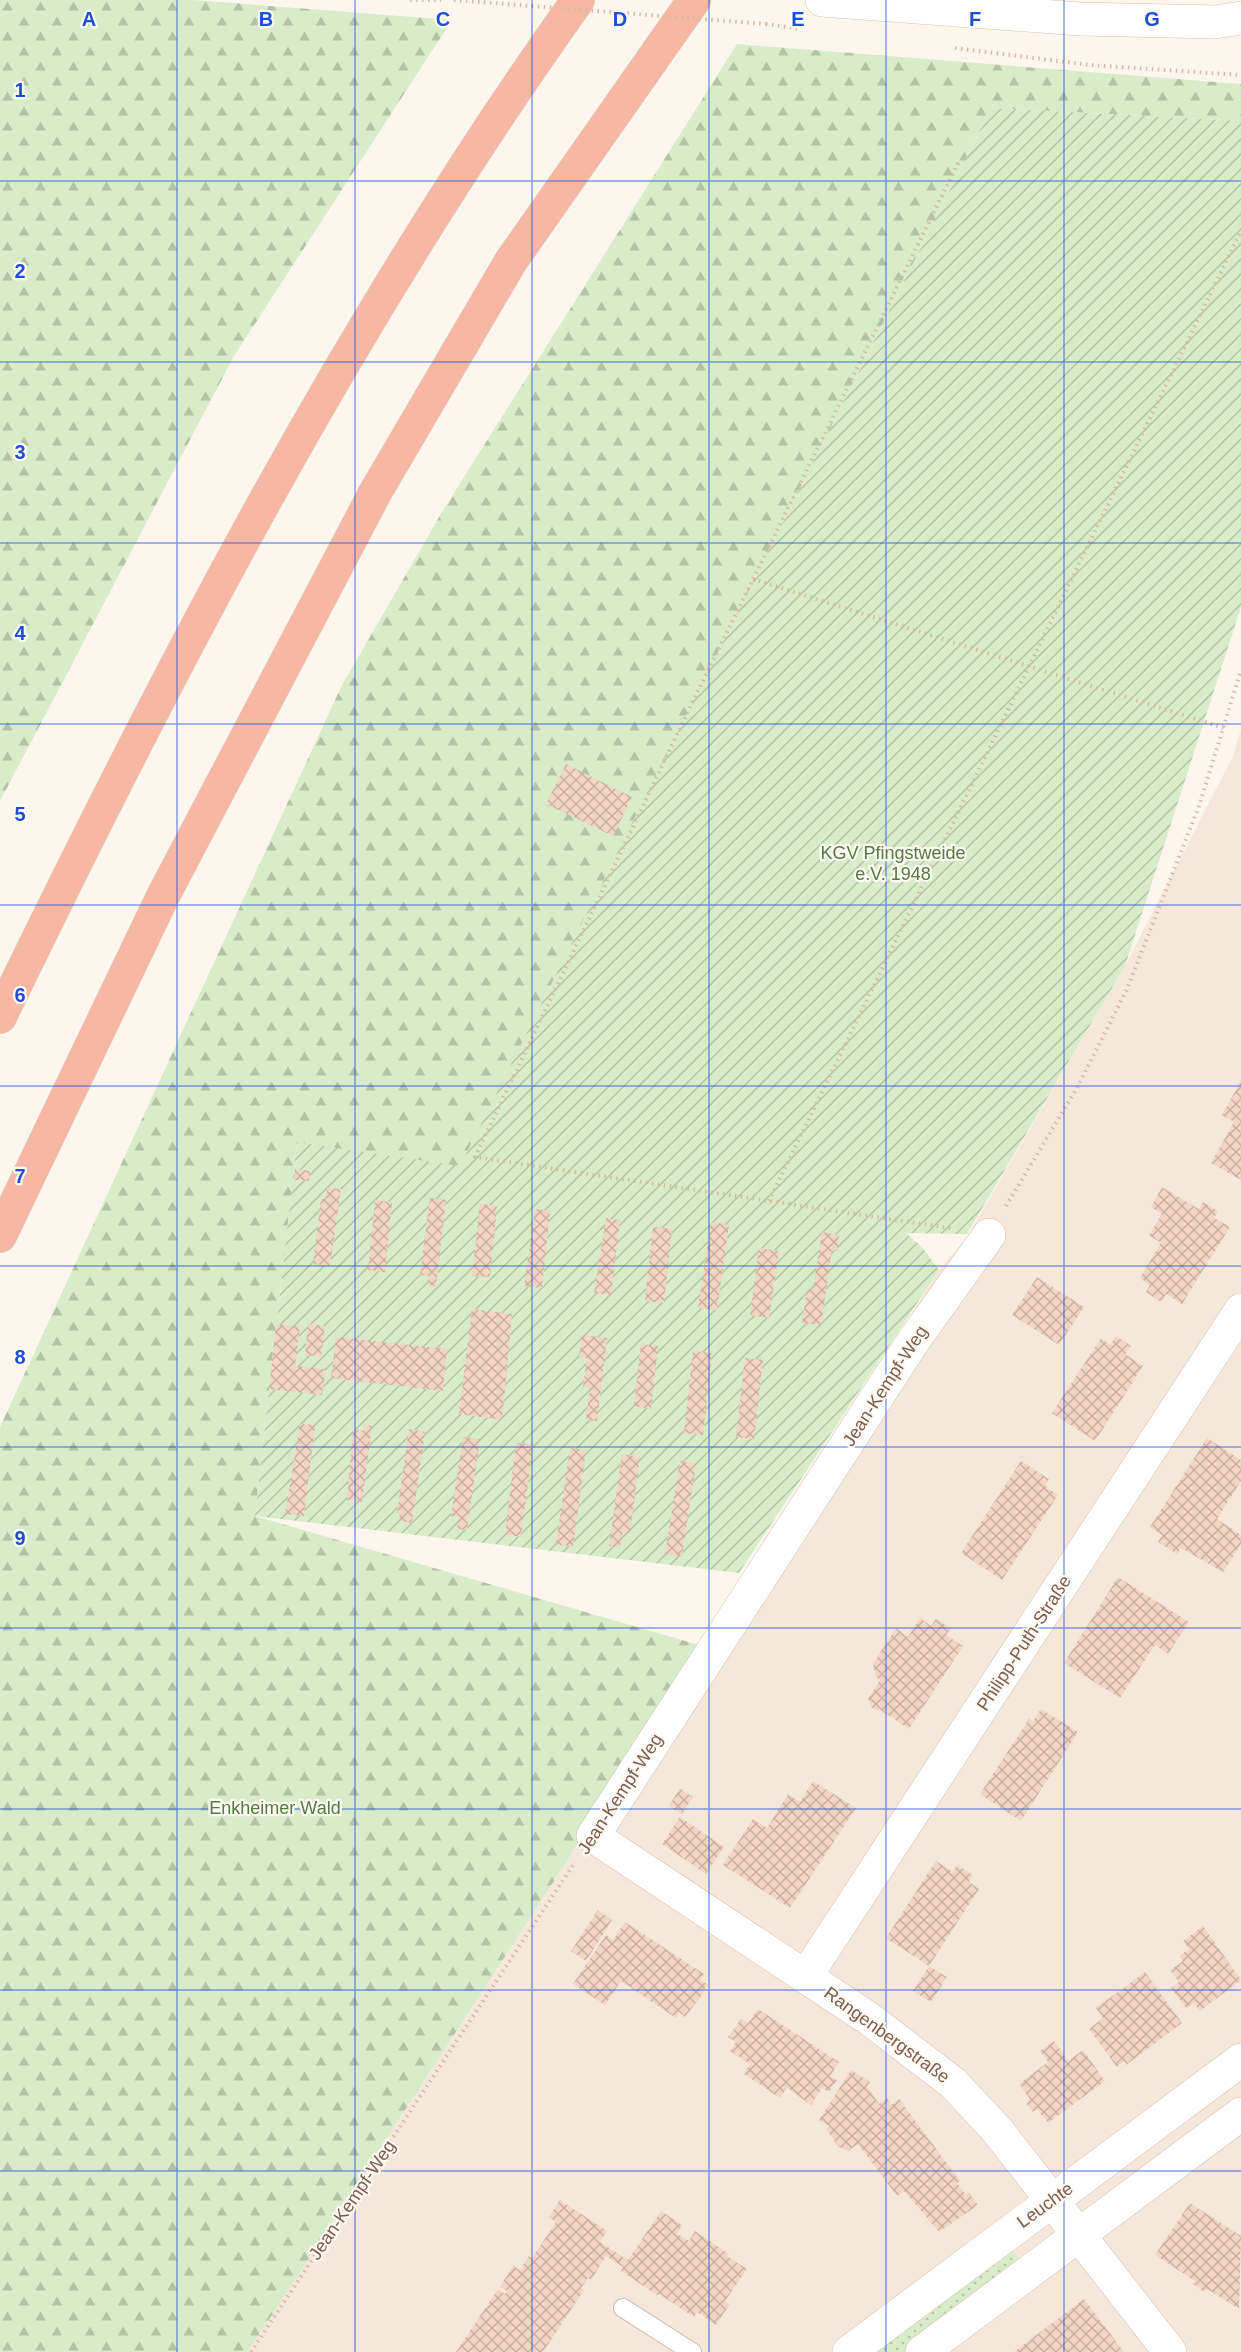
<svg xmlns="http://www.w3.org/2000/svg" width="1241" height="2352" viewBox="0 0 1241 2352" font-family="Arial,sans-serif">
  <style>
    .residential { fill: #f5e8da }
    .grass { fill: url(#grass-dots) }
    .forest { fill: url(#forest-firs) }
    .garden { fill: url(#garden-furrows) }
    .building { fill: url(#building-cross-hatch) }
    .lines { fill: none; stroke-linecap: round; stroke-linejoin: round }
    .lane-casing { stroke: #d1beb0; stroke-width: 20 }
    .street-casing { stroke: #d1beb0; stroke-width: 34 }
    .secondary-casing { stroke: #d6c0b0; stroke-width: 34 }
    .highway-casing { stroke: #dad1cd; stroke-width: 34 }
    .path { stroke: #d9b8a5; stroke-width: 4; stroke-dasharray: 1.5 4.5; stroke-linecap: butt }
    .lane { stroke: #fff; stroke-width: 18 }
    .street { stroke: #fff; stroke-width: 33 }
    .secondary { stroke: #fff; stroke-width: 33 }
    .highway { stroke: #f7b7a3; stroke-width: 33 }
    .path-bridge { stroke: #d9b8a5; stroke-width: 4; stroke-dasharray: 1.5 4.5; stroke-linecap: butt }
    .grid { fill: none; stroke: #1d4ed8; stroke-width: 1.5; stroke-opacity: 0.55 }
    .labels { text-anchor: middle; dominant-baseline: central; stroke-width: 4.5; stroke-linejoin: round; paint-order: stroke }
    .park-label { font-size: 18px; fill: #537a41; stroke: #fffaf3 }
    .street-label { font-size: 18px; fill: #7a5c4d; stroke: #fffaf3 }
    .grid-label { font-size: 20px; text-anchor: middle; font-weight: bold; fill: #1d4ed8; stroke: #fffaf3; stroke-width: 4.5; stroke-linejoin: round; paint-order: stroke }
  </style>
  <defs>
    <pattern id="grass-dots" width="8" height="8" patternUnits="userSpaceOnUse" patternTransform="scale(1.5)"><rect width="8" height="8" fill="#d8ecc9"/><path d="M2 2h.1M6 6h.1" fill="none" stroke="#b4c2a5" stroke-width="1.8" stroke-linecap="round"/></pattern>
    <pattern id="forest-firs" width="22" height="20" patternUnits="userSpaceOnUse" patternTransform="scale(1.5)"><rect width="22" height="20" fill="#d8ecc9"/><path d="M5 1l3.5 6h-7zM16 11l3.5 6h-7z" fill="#b4c2a5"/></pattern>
    <pattern id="garden-furrows" width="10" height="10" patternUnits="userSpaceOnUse" patternTransform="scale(1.5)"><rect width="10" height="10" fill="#d8ecc9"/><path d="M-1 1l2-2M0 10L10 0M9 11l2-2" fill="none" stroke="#b4c2a5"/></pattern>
    <pattern id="building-cross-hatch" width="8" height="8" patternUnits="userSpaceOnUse" patternTransform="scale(1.5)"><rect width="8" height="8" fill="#f3d5c3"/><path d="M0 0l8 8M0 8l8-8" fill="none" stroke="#cab0a1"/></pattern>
  </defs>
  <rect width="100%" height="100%" fill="#fdf6ec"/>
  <path class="residential" d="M1241,729V2352H248L706,1647L939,1270L967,1237L1125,966L1233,756Z"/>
  <path class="grass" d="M1007,2244L1024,2266L907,2352H865Z"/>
  <path class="forest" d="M0,0H193L452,20L234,356L0,801Z
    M737,44L1241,84V121L991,108L460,1167L297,1143L255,1516L706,1647L248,2352H0V1427L341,687L442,512Z"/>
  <path class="garden" d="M991,108L1241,121V607L1125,966L967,1234L906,1233L922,1247L939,1270L739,1573L255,1516L297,1142L460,1166Z"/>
  <path class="building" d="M566,764L632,797L613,836L546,804Z
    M1241,1081V1180L1211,1163L1234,1122L1222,1115Z
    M295,1169L310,1171L309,1181L294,1180Z
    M1162,1187L1199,1209L1203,1202L1218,1211L1214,1218L1230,1227L1182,1304L1166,1294L1161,1302L1146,1292L1150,1285L1140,1278L1161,1243L1149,1235L1162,1214L1151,1207Z
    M327,1188L341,1189L330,1266L313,1264L321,1199H325Z
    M430,1198L446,1200L436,1286L428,1285L429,1276L420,1275Z
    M375,1200L392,1202L385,1272L368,1270Z
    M480,1204L497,1206L490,1277L472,1276Z
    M535,1209L550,1211L542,1288L524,1286Z
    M606,1218L620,1220L611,1295L594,1293Z
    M711,1222L729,1225L717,1310L698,1308Z
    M653,1227L672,1229L664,1303L645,1301Z
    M822,1232L839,1235L837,1251L832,1250L821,1325L802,1323L807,1289L813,1290Z
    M759,1248L779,1251L769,1318L750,1315Z
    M1037,1277L1084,1307L1059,1345L1012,1315Z
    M472,1309L512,1314L502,1420L459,1414Z
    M276,1324L300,1327L295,1366L326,1369L322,1395L269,1389Z
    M308,1324L325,1326L321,1357L305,1355Z
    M582,1335L607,1338L597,1421L586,1420L590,1388L583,1387L587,1358L579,1357Z
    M1116,1336L1131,1346L1125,1354L1143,1366L1095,1441L1052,1413L1101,1338L1110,1345Z
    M336,1337L447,1349L443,1391L331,1378Z
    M641,1344L658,1346L651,1409L634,1406Z
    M693,1351L712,1353L703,1435L684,1433Z
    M745,1358L763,1360L754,1439L736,1437Z
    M300,1424L315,1425L304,1516L285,1514Z
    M364,1425L372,1426L362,1502L347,1500L353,1430L364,1431Z
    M409,1429L425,1432L412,1523L399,1521L400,1513H397Z
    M463,1437L480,1439L467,1530L457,1529L459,1517L451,1516Z
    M1207,1438L1241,1460V1481L1217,1519L1241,1535V1544L1223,1572L1181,1548L1177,1554L1158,1542L1162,1535L1150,1527Z
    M516,1443L533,1444L521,1537L505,1534Z
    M570,1448L586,1450L573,1547L556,1544Z
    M622,1454L640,1457L630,1533L623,1532L620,1547L609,1546Z
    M680,1461L696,1464L682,1556L665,1554Z
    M1021,1461L1049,1479L1045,1486L1058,1495L1002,1580L961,1553Z
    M1118,1577L1189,1622L1168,1654L1155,1645L1120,1698L1064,1663Z
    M920,1618L931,1626L936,1619L951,1628L946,1635L963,1646L909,1729L879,1709L878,1711L871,1707L868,1699L880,1680L876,1677L873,1664L896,1628L908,1637Z
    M1041,1709L1078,1732L1021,1821L980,1794L1029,1719L1033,1721Z
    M813,1781L856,1808L790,1908L723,1865L753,1819L767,1828L788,1794L800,1802Z
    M680,1788L693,1797L682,1814L669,1806Z
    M680,1817L724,1847L706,1874L662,1844Z
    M936,1861L953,1872L957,1865L973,1875L969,1882L979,1889L929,1966L886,1938Z
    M598,1910L612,1920L586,1961L571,1951Z
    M625,1922L704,1974L700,1980L707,1984L702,1995L685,2017L679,2012L676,2018L621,1981L605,2005L573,1984L606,1935L613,1940Z
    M1203,1926L1241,1980L1200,2011L1194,2003L1186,2008L1171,1988L1179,1982L1170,1970L1183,1961L1179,1956L1189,1949L1183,1941Z
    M929,1966L947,1977L931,2002L913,1991Z
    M1145,1972L1182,2023L1126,2065L1124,2061L1117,2067L1089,2029L1103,2018L1096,2008Z
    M758,2009L839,2062L830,2076L837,2080L829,2092L822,2088L811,2105L787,2088L780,2098L744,2074L750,2064L730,2051L736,2042L728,2037L741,2019L748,2023Z
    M1054,2041L1068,2061L1083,2050L1105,2081L1048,2123L1037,2109L1033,2112L1026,2103L1030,2099L1019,2084L1048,2062L1040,2051Z
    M851,2070L870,2082L867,2086L879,2104L887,2098L891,2105L899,2099L960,2181L957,2183L966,2195L969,2193L978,2205L939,2232L904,2191L897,2196L858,2144L848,2151L839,2147L826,2129L829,2126L819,2120Z
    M560,2200L607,2231L600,2242L628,2260L661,2211L682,2225L677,2234L689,2241L695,2231L729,2254L727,2256L747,2269L725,2301L730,2304L716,2325L697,2312L694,2317L659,2294L657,2295L621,2271L623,2267L606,2256L591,2280L588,2278L581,2288L584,2290L543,2352H456L498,2289L505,2294L507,2291L500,2287L513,2266L520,2270L529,2256L532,2258L556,2222L549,2217Z
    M1190,2203L1241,2236L1239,2309L1207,2289L1204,2292L1193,2284L1195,2281L1155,2255Z
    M1084,2299L1124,2352H1014L1027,2342Z"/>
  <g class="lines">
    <g class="lane-casing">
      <path id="lane" d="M623,2308L692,2352"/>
    </g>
    <g class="street-casing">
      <path id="street" d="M989,1235L912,1343L593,1836L868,2018L953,2083L997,2130L1170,2352
        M806,1976L1241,1310"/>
    </g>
    <g class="secondary-casing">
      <path id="secondary" d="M822,0L1080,19L1215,22L1241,18
        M849,2352L1241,2060
        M922,2352L1241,2114"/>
    </g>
    <g class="highway-casing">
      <path id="highway" d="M0,1017C170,666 351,318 578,0
        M0,1236L163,896L376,491L511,261L694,0"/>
    </g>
    <path class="path" d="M410,0H441
      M766,24L801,29
      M955,48L1090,65L1241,75
      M753,579L1224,728
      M769,1201L1241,231
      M1006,1206L1077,1088L1127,989L1199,806L1241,670
      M950,1228L475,1157L696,695L959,161
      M251,2352L573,1865"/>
    <use href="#lane" class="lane"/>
    <use href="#street" class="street"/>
    <use href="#secondary" class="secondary"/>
    <use href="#highway" class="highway"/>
    <path class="path-bridge" d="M454,0L766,24"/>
  </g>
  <path class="grid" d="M177,0V2352M355,0V2352M532,0V2352M709,0V2352M886,0V2352M1064,0V2352M0,181H1241M0,362H1241M0,543H1241M0,724H1241M0,905H1241M0,1086H1241M0,1266H1241M0,1447H1241M0,1628H1241M0,1809H1241M0,1990H1241M0,2171H1241"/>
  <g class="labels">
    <g class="park-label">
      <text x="893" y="853">KGV Pfingstweide<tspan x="893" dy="21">e.V. 1948</tspan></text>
      <text x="275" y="1808">Enkheimer Wald</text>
    </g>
    <g class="street-label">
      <text transform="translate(885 1386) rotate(-57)">Jean-Kempf-Weg</text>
      <text transform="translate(1024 1643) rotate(-57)">Philipp-Puth-Straße</text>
      <text transform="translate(620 1794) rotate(-57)">Jean-Kempf-Weg</text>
      <text transform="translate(887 2035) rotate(36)">Rangenbergstraße</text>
      <text transform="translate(352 2200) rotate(-56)">Jean-Kempf-Weg</text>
      <text transform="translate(1045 2205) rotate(-36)">Leuchte</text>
    </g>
  </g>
  <g class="grid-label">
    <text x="89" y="26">A</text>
    <text x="266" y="26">B</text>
    <text x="443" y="26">C</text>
    <text x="620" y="26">D</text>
    <text x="798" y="26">E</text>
    <text x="975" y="26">F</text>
    <text x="1152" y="26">G</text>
    <text x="20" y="97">1</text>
    <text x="20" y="278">2</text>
    <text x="20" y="459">3</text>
    <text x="20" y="640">4</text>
    <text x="20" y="821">5</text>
    <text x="20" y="1002">6</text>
    <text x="20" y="1183">7</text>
    <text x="20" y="1364">8</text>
    <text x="20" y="1545">9</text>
  </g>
</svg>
